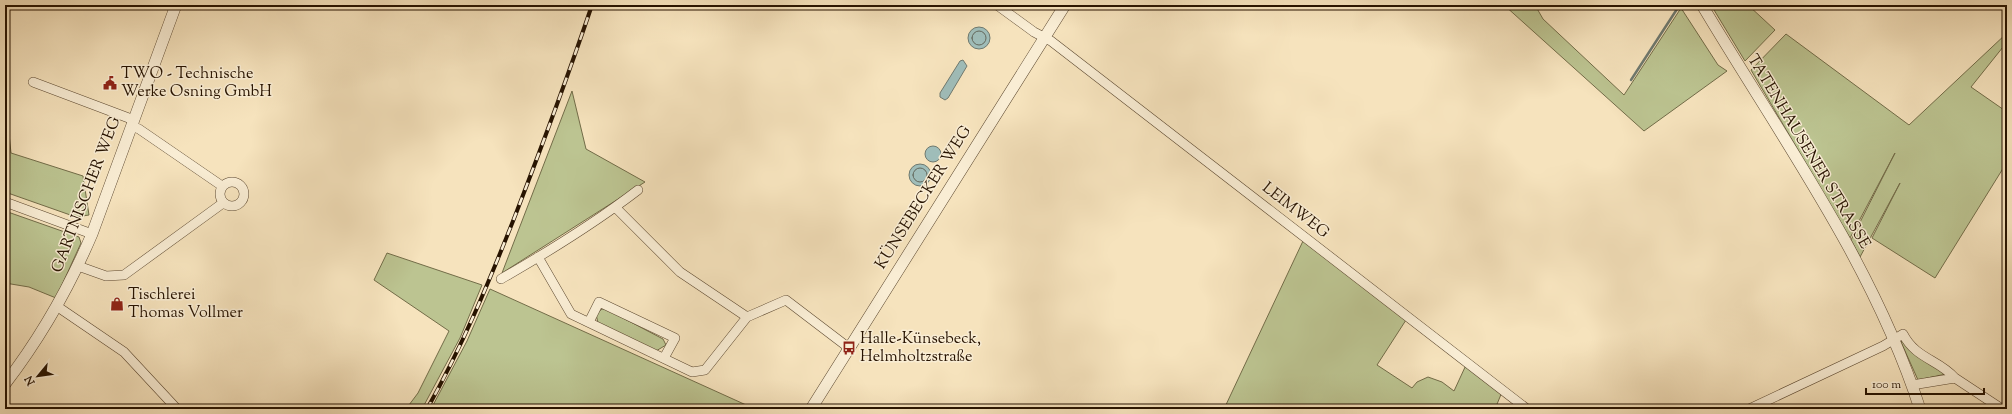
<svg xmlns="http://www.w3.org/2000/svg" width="2012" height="414" viewBox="0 0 2012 414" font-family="'Sorts Mill Goudy',serif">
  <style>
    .green { fill: #bcc491; stroke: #726c48 }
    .water { fill: #9fbdb9; stroke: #6f796f }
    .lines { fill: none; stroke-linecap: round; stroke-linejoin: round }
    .shore { stroke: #63685c; stroke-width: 1 }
    .stream { stroke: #6f796f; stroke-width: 2.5 }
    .minor-casing { stroke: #5b472f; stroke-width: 10 }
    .tertiary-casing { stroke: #5b472f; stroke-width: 12 }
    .minor { stroke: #f9edd4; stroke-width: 9 }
    .tertiary { stroke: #f9edd4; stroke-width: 11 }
    .rail-casing { stroke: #271300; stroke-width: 4 }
    .rail { stroke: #f9edd4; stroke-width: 2.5; stroke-dasharray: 8; stroke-linecap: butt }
    .labels { text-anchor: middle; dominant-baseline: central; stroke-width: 3; stroke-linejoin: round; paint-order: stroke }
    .poi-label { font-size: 16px; fill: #271300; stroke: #f9edd4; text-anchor: start }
    .street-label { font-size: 16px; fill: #271300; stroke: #f9edd4 }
  </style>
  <rect width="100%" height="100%" fill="#f6e3bd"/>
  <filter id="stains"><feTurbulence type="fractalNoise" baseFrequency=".005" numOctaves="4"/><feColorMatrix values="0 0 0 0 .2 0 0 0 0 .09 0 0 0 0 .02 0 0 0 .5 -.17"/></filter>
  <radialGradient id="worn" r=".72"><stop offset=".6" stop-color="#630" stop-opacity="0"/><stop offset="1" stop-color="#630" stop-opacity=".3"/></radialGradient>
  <path class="green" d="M1504,5H1535L1543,19L1624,95L1681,8L1718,65L1727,71L1644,131Z
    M1711,5H1748L1775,30L1745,61Z
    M2007,33V42L1971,87L2007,112V162L1935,278L1872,238L1900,183L1860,257L1851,240L1895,153L1850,238L1751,70L1786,34L1909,125Z
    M572,91L586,149L645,182L502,273Z
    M5,96L11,153L83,176L89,215L76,217L5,192Z
    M5,211L79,237L81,243L56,298L29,287L5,283Z
    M1303,241L1406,320L1377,365L1412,388L1417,382L1428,377L1442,382L1454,391L1466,365L1502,392L1495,409H1224Z
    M387,253L482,285L460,338L422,409H406L418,393L449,331L374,280Z
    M490,289L755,409H431L467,341Z
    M602,309H606L663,339L666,345L656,351L598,323L596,314Z
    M1904,339L1946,374L1918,380L1901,342Z"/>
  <path class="water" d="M968 38a11 11 0 1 1 22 0a11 11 0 1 1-22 0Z
    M963,60L967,66L948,98L945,100L940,97V93L960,61Z
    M925 154a8 8 0 1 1 16 0a8 8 0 1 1-16 0Z
    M909 175a11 11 0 1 1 22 0a11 11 0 1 1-22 0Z"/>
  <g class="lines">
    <path class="shore" d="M972 38a7 7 0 1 1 14 0a7 7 0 1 1-14 0Z
      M913 175a7 7 0 1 1 14 0a7 7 0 1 1-14 0Z"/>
    <path class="stream" d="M1631,80L1679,6"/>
    <g class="minor-casing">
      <path id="minor" d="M997,5L1034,32L1051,41L1527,409
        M33,82L134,120
        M132,126L139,129L222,186
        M220 194a12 12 0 1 1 24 0a12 12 0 1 1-24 0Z
        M5,202L92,234
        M615,207L680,272L747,317L786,300L849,348
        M538,257L571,314L692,372L705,370L747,317
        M78,266L106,276L124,275L223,203
        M501,279C548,252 595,223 638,190
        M58,307L124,352L177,409
        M589,322L599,302L675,338L664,358
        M1912,385L1955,378L2002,409
        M1749,409L1883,346L1903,334C1916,359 1938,359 1955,378"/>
    </g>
    <g class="tertiary-casing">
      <path id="tertiary" d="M1702,5C1780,136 1873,263 1920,409
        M5,384C41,337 69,288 92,234L176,5
        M811,409L1065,5"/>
    </g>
    <use href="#minor" class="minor"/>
    <use href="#tertiary" class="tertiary"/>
    <g class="rail-casing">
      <path id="rail" d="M427,409C462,347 489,282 515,216C542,146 568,76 592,5"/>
    </g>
    <use href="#rail" class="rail"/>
  </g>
  <defs>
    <g id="civic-bare" transform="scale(1.08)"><path d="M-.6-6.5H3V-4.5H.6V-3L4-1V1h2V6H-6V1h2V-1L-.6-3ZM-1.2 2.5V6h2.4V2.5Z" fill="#8f2418" stroke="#f9edd4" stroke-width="2.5" paint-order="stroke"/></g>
    <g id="shop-bare" transform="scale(1.08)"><path d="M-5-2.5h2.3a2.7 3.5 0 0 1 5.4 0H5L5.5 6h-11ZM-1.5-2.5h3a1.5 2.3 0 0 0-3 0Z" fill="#8f2418" stroke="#f9edd4" stroke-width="2.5" paint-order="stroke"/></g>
    <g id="bus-bare" transform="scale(1.08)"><path d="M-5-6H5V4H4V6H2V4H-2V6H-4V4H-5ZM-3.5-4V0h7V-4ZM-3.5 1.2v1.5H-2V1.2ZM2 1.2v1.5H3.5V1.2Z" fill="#8f2418" stroke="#f9edd4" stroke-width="2.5" paint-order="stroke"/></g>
  </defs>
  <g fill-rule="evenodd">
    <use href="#civic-bare" x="110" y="83"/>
    <use href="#shop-bare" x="117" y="304"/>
    <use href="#bus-bare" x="849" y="348"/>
  </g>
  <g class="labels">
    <g class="poi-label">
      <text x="121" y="74">TWO - Technische<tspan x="121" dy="18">Werke Osning GmbH</tspan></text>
      <text x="128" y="295">Tischlerei<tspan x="128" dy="18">Thomas Vollmer</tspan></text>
      <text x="860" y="339">Halle-Künsebeck,<tspan x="860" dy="18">Helmholtzstraße</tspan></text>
    </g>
    <g class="street-label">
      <text transform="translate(1808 152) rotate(59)">TATENHAUSENER STRASSE</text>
      <text transform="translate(87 195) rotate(-69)">GARTNISCHER WEG</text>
      <text transform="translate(924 198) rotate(-58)">KÜNSEBECKER WEG</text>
      <text transform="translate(1295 211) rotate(38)">LEIMWEG</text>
    </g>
  </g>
  <rect width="2012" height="414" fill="none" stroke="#f6e3bd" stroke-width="20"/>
  <rect x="6" y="6" width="2000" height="402" fill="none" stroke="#271300" stroke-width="2"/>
  <rect x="10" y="10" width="1992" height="394" fill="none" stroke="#271300"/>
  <g transform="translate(38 376) rotate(241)" stroke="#f9edd4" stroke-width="3" paint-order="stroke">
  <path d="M0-3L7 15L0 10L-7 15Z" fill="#271300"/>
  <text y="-6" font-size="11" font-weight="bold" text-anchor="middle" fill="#271300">N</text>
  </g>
  <path d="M1866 388v6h118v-6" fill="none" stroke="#271300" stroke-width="2"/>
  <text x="1872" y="388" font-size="12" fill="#271300" stroke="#f9edd4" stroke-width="3" paint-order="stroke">100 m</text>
  <rect width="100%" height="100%" filter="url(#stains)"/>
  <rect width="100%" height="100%" fill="url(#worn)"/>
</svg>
